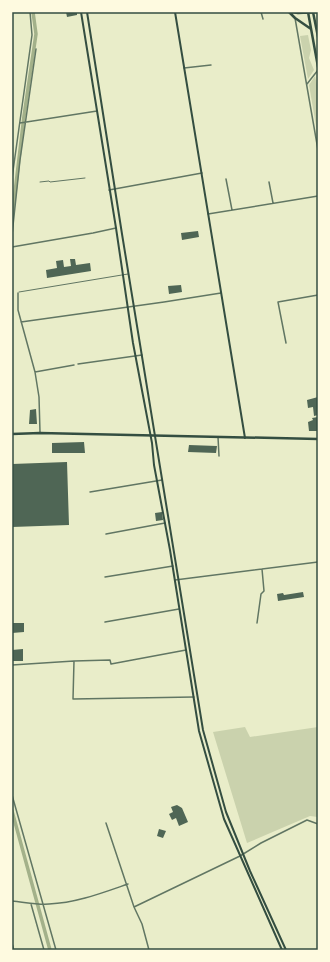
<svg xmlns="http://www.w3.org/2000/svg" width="330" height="962" viewBox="0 0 330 962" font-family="'Alegreya Sans',sans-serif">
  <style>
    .green { fill: #cad2ad }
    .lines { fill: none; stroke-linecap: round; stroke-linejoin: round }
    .canal { stroke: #a3b18a; stroke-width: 3.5 }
    .building { fill: #4f6655 }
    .service { stroke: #617663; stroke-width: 1 }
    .minor { stroke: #617663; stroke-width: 1.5 }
    .secondary { stroke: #344e41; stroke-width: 2 }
    .primary { stroke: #344e41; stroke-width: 2.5 }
    .neatline { fill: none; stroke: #344e41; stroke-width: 1.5 }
  </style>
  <rect width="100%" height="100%" fill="#e9edc9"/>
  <path class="green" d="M308,35L311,50L309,58L314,70L308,79L300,36Z
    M315,76L318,89V137L309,85Z
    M245,727L250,737L318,727V817L310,816L247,843L213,732Z"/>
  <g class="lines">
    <path class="canal" d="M12,218L24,116L36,34L33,12
      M12,811L50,950"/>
  </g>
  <path class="building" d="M66,12H77V15L67,17Z
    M198,231L199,237L182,240L181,233Z
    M70,259H75L76,265L90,263L91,271L47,278L46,270L57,268L56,261L63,260L64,267L71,266Z
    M181,285L182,292L169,294L168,286Z
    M318,397V415L314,416L313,407L308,408L307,400Z
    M36,409L37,424H29L30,410Z
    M318,417V431H309L308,422L313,420L312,418Z
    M84,442L85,453H52V443Z
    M189,445L217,446L216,453L188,452Z
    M67,462L69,525L12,527V464Z
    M162,512L163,520L156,521L155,513Z
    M303,592L304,597L278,601L277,594L283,593L284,595Z
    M12,623H24V632L12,633Z
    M23,649V661H12V650Z
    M177,805L182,808L188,822L179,826L176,818L172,820L169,814L173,812L171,807Z
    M159,829L166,831L163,838L157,836Z"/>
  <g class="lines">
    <path class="service" d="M40,182L49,181L50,182L85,178
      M19,292L128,274"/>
    <path class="minor" d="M261,12L263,19
      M295,18L318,150
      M184,68L211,65
      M307,84L318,70
      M20,123L97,111
      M12,178L32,35L30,12
      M226,179L232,210
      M269,182L273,203
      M109,190L202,173
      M208,214L318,196
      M12,235L20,160L36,49
      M12,247L93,233L116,228
      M18,293V310L35,372L39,397L40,432
      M21,322L164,302L221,293
      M286,343L278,302L318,295
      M78,364L142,355
      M35,372L74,365
      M218,437L219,456
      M90,492L162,480
      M106,534L165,523
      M105,577L173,566
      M175,580L318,562
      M105,622L179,609
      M257,623L261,594L264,591L262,569
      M74,661L110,660L111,664L186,650
      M12,665L74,661L73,699L194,697
      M12,795L56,950
      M106,823L134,907L142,924L149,950
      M12,901C24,902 37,905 49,904C76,903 102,893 128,884
      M31,904L44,950
      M134,907L240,856L261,843L307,820L318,824"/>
    <path class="secondary" d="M81,12L116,228L133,343L152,443L154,465L170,550L199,731L224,819L282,950
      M87,12L122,234L203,730L226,812L250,871L286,950
      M175,12L245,438"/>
    <path class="primary" d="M289,12L295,18L311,29
      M292,12L298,13L318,12
      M308,12L318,67
      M313,12L318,37
      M12,434L40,433L318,439
      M12,945L13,950"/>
  </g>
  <rect width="330" height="962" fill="none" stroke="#fefae0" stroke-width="26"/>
  <rect x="13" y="13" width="304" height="936" class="neatline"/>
</svg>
